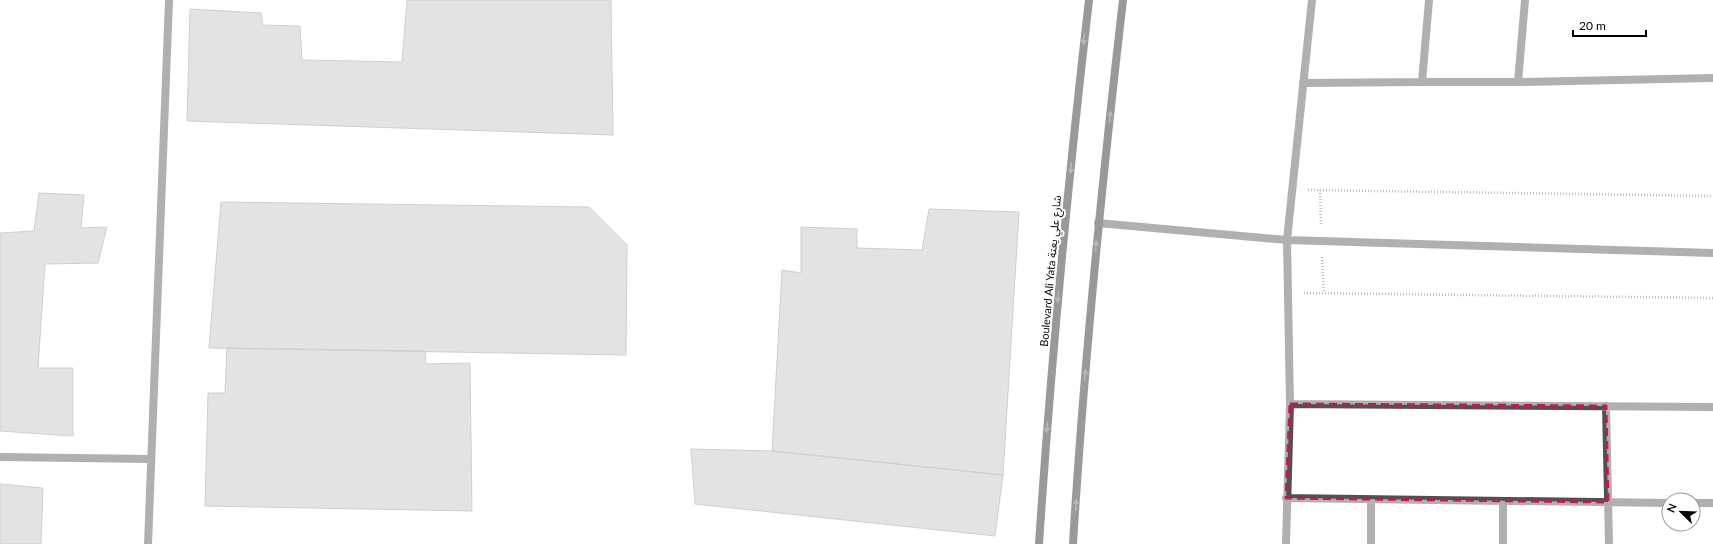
<svg xmlns="http://www.w3.org/2000/svg" width="1713" height="544" viewBox="0 0 1713 544" font-family="Lato,'Noto Sans Arabic',sans-serif">
  <style>
    .building { fill: #c0c0c0; stroke: #959595 }
    .lines { fill: none; stroke-linecap: round; stroke-linejoin: round }
    .path { stroke: #737373; stroke-width: 2.5; stroke-dasharray: 1 2; stroke-linecap: butt }
    .lane { stroke: #515151; stroke-width: 8 }
    .street { stroke: #515151; stroke-width: 8 }
    .secondary { stroke: #1e1e1e; stroke-width: 8 }
    .oneway { fill: #626262 }
    .marked { fill: none; stroke: #c2185b; stroke-width: 3; stroke-dasharray: 8 5; stroke-linejoin: round }
    .labels { text-anchor: middle; dominant-baseline: central; stroke-width: 4; stroke-linejoin: round; paint-order: stroke }
    .street-label { font-size: 11px; fill: #000; stroke: #fff }
  </style>
  <rect width="100%" height="100%" fill="#fff"/>
  <path class="building" d="M407,0H611L613,135L187,121L190,9L261,13L263,25L300,26L302,60L402,62Z
    M39,193L84,195L81,228L107,227L98,263L45,264L38,368H73V436L0,431V233L34,231Z
    M221,202L589,207L627,245L626,355L209,348Z
    M929,209L1019,212L1003,475L772,451L782,270L801,273V227L857,229V248L922,250Z
    M227,348L425,351L426,364L470,363L472,511L205,506L208,393H225Z
    M691,449L772,451L1003,475L995,536L695,504Z
    M0,484L43,488L41,544H0Z"/>
  <g class="lines">
    <path class="path" d="M1308,190L1713,196
      M1320,190L1321,224
      M1322,257L1324,293
      M1304,293L1713,298"/>
    <path class="lane" d="M0,457L151,459"/>
    <path class="street" d="M1422,82L1429,0
      M1518,82L1525,0
      M1303,83L1422,82H1518L1713,78
      M1098,223L1287,240L1713,253
      M1290,404L1713,407
      M1606,406L1609,544
      M1286,498L1669,503
      M1503,501V544
      M1693,503H1713
      M148,544L169,0
      M1286,544L1290,404L1287,240L1312,0
      M1371,544V500"/>
    <path class="secondary" d="M1039,544C1051,362 1068,181 1089,0
      M1073,544C1084,362 1102,181 1123,0"/>
  </g>
  <defs><path id="oneway-solid" d="M-6-.8H1V-3.2L6.5 0L1 3.2V.8H-6Z"/></defs>
  <g class="oneway">
    <use href="#oneway-solid" transform="translate(1084 39) rotate(97)"/>
    <use href="#oneway-solid" transform="translate(1110 117) rotate(-84)"/>
    <use href="#oneway-solid" transform="translate(1071 168) rotate(96)"/>
    <use href="#oneway-solid" transform="translate(1096 246) rotate(-85)"/>
    <use href="#oneway-solid" transform="translate(1058 297) rotate(95)"/>
    <use href="#oneway-solid" transform="translate(1085 375) rotate(-85)"/>
    <use href="#oneway-solid" transform="translate(1047 427) rotate(94)"/>
    <use href="#oneway-solid" transform="translate(1076 505) rotate(-86)"/>
  </g>
  <path d="M0 0H1713V544H0ZM1290,404L1606,406L1608,502L1286,498Z" fill="#fff" fill-opacity=".55" fill-rule="evenodd"/>
  <path class="marked" d="M1290,404L1606,406L1608,502L1286,498Z"/>
  <g class="labels">
    <g class="street-label">
      <text transform="translate(1050 271) rotate(-85)">Boulevard Ali Yata شارع علي يعتة</text>
    </g>
  </g>
  <g transform="translate(1681 512) rotate(293)"><circle r="19" fill="#ffffff" stroke="#999999"/>
  <path d="M0-3L7 15L0 10L-7 15Z" fill="#000000"/>
  <text y="-6" font-size="11" font-weight="bold" text-anchor="middle" fill="#000000">N</text>
  </g>
  <path d="M1573 30v6h73v-6" fill="none" stroke="#000000" stroke-width="2"/>
  <text x="1579" y="30" font-size="12" fill="#000000" stroke="#ffffff" stroke-width="3" paint-order="stroke">20 m</text>
</svg>
